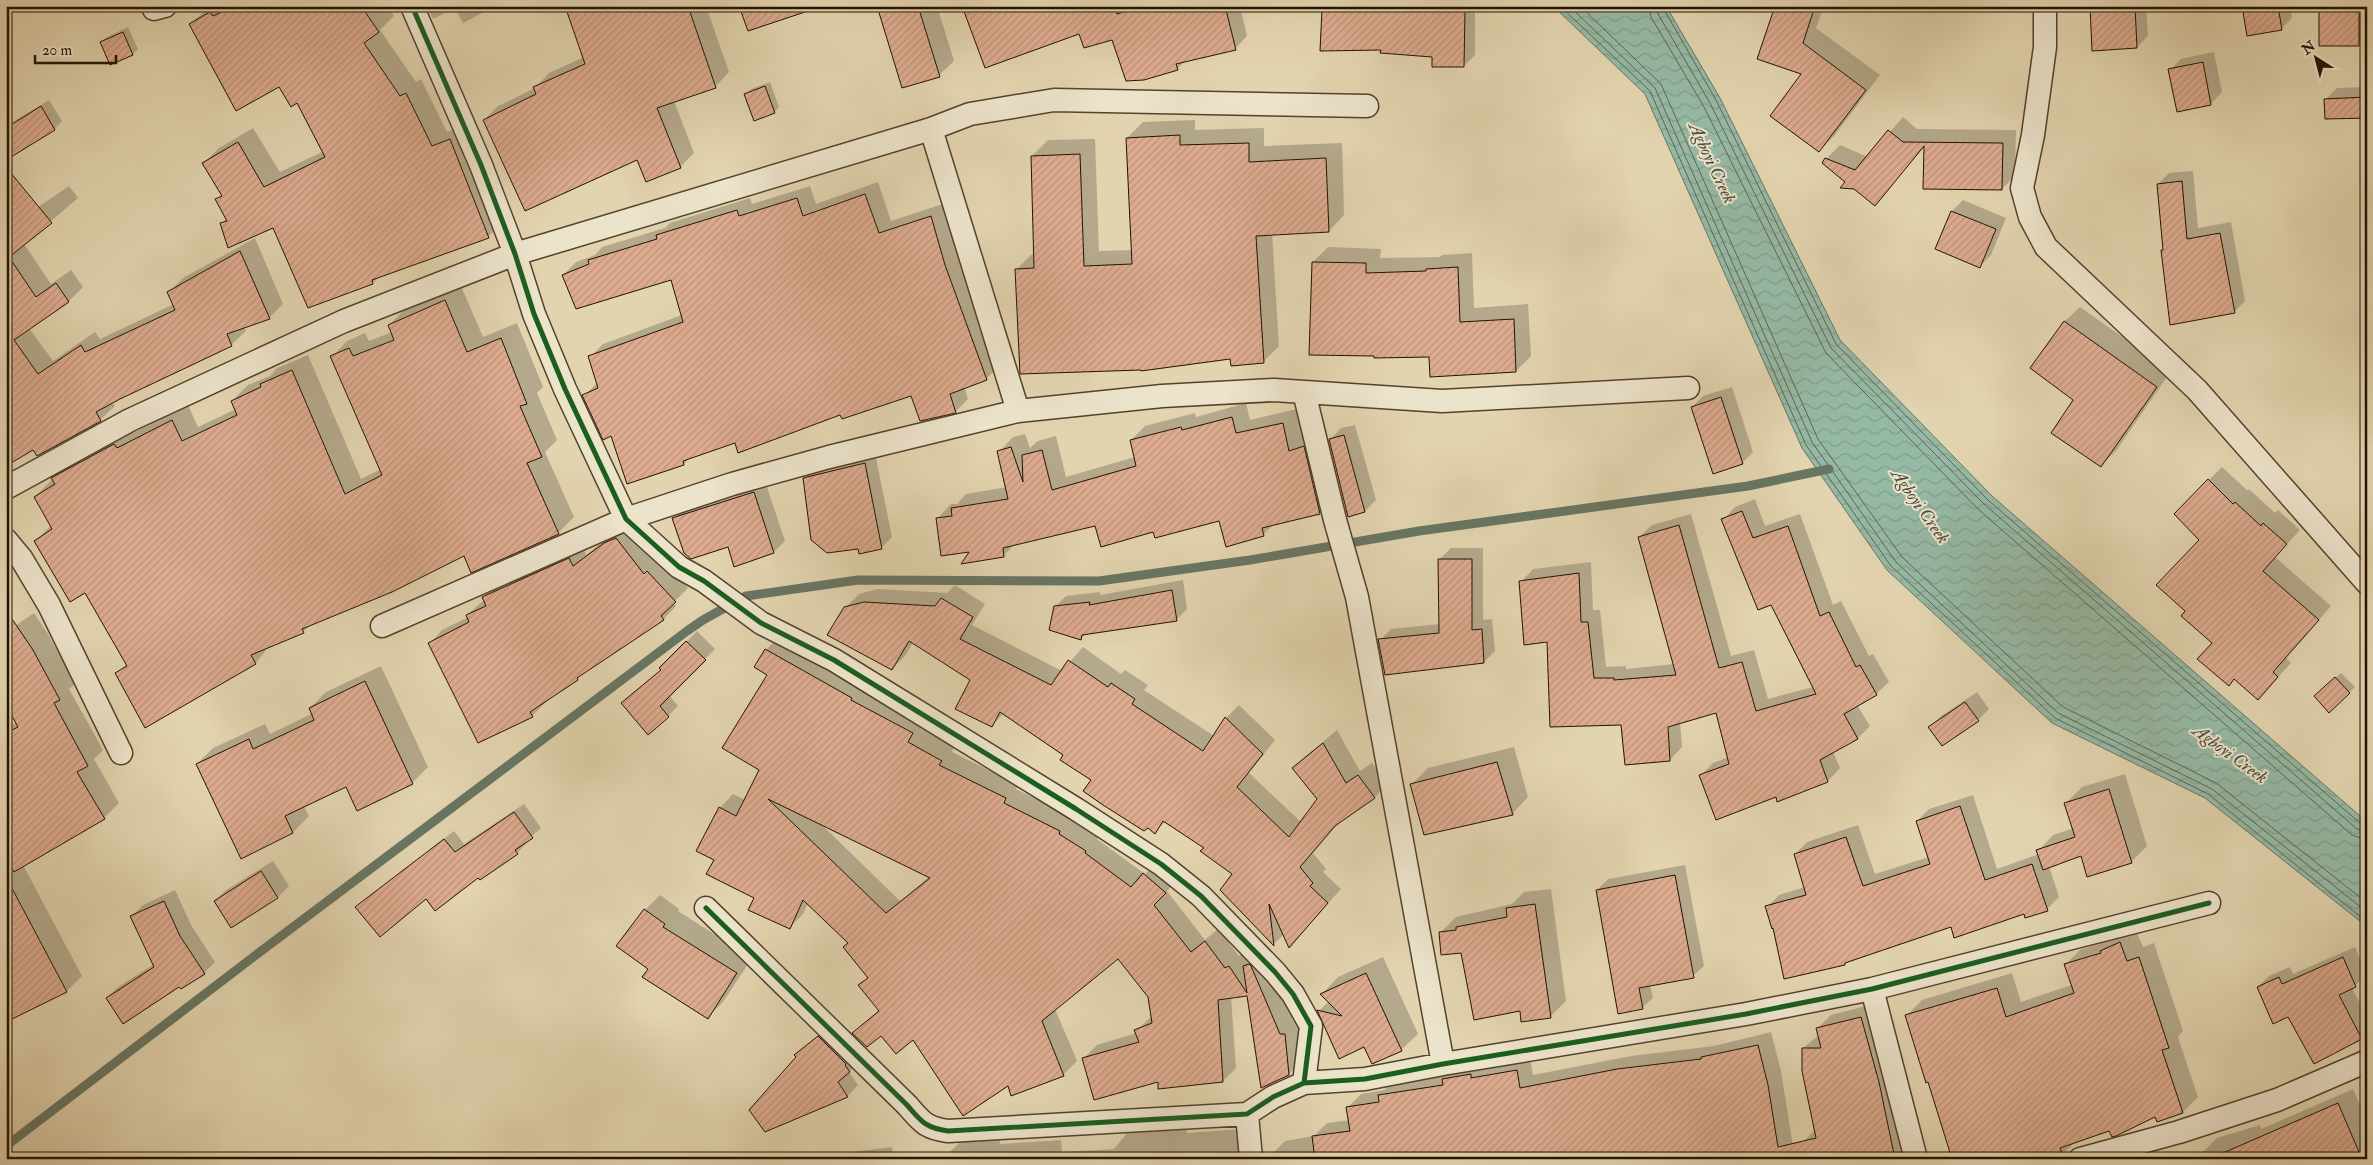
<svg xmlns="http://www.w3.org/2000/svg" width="2373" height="1165" viewBox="0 0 2373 1165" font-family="'IM FELL Double Pica',serif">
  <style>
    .water { fill: url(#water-waves); stroke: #687663 }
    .shadow { fill: #0003; fill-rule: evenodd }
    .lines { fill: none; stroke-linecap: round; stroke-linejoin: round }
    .shore { stroke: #5c6652; stroke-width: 1 }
    .stream { stroke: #687663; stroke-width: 9 }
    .building { fill: url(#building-hatch); stroke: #231200; fill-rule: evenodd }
    .street-casing { stroke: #53422c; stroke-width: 25 }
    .street { stroke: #ece3cb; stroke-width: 22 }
    .cycleway-casing { stroke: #ece3cb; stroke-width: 8 }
    .cycleway { stroke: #1b5e20; stroke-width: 5 }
    .labels { text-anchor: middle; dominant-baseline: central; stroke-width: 4; stroke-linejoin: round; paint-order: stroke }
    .water-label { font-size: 18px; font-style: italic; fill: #4b4c3a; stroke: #ece3cb }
  </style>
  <defs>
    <pattern id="water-waves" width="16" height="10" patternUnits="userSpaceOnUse" patternTransform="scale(1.25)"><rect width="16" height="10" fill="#96b9a5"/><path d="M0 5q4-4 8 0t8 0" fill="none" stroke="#819e8c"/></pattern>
    <pattern id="building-hatch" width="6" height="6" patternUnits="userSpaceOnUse" patternTransform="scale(1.25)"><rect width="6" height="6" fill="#ddab8f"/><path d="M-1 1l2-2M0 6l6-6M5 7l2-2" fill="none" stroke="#bd927a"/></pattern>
  </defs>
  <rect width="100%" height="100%" fill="#e2d4af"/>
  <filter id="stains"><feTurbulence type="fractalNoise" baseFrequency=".004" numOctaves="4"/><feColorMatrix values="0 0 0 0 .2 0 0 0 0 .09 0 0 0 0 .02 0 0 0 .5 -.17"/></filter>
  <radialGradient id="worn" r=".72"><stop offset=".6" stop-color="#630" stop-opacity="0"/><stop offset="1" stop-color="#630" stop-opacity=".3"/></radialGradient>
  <path class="water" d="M1553,6H1666L1720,98L1840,340L1992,496L2367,822V931L2361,922L2205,798L2052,723L1887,570L1802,448L1645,94Z"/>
  <path class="shadow" d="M211,6H387L394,16L380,30L416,82L421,79L447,132L466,125L503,222L488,237L379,277L373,283L273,227L221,224L227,218L217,199L222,194L204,163L219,148L253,128L280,172L324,151L298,101L280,85L190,24Z
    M427,6H489L482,13L463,23L455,8L433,19Z
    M561,6H706L729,72L715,87L674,101L694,153L680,167L484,120L498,106L535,88L549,73L584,57L567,8L563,10Z
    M741,6H820L749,30Z
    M878,6H937L954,61L939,75Z
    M963,6H1240L1247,36L1235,49L1186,60L1177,69L1113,39Z
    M1326,6H1475V55L1464,66L1433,55L1382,48L1323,10Z
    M1776,6H1824L1816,28L1880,75L1834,136L1819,151L1803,73Z
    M2091,6H2146L2148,36L2137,47Z
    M2243,6H2290L2292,18L2281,29Z
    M2321,6H2367V36L2358,44Z
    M128,27L138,49L133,54L111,63L101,42L107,37Z
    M2214,52L2222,92L2211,104L2178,110L2170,70L2181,59Z
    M770,82L779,107L774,112L746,94L751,89Z
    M2367,87V116L2326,99L2337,88Z
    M49,100L62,121L55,129L6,158V116L11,123Z
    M1903,117L1917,129L2016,130L2015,176L2002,189L1925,146L1875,204L1847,182L1826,159L1840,145L1868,157Z
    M1195,120V130L1264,128V146L1342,143L1344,215L1329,231L1272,234L1279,346L1263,362L1231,358L1016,270L1032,254H1035L1032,156L1048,140L1095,139L1099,251L1132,250L1127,138L1143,122Z
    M2193,171L2198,228L2231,222L2245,301L2234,312L2162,250L2165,248L2158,184L2169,173Z
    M878,182L891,221L943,204L999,366L986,379L964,387L968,399L956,411L921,420L912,395L736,442L690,458L684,464L612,435L584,396L597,383L590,357L603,344L682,315L671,279L563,275L576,262L595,255L602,247L665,228L670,223L750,198L752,204L810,186L816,204Z
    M69,186L78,198L24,244L51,284L71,270L83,287L69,301L29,328L53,361L95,332L100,339L174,304L169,292L183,278L255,238L283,304L269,318L244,327L246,331L231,345L112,402L115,406L100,420L33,448L6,465V229Z
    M1963,200L2006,218L1991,255L1980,266L1937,249L1952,211Z
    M1328,247L1381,249L1380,258L1440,257L1442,255L1472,253L1474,308L1528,304L1531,356L1516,371L1431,355L1313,262Z
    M461,286L483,337L517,323L543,387L537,393L557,440L545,452L574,517L558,533L464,555L311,624L303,632L270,645L256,663L146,726L116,674L127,663L85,592L36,541L51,525L35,497L68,463L130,429L133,433L188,405L198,427L236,409L232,401L248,385L270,376L277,368L308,355L361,479L381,469L332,357L347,341L365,333L369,341L392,332L389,325L405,309Z
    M2080,307L2171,371L2116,451L2101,465L2075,399L2032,368L2065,321Z
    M1732,387L1753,452L1742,463L1692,407L1703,396Z
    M1246,403L1250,420L1297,409L1303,437L1318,433L1334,499L1319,513L1275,523L1263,535L1220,520L1154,531L1096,525L1016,543L1003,556L971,550L937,519L951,504H957L966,494L1007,487L999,452L1013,437L1025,434L1030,448L1038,441L1056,436L1066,477L1135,457L1131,440L1145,426L1195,413L1196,417Z
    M1355,425L1376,500L1365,511L1349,515L1330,440L1341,428Z
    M875,453L892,537L881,548L805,478L816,467Z
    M2222,467L2248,491L2249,489L2275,513L2278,510L2300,530L2275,557L2331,606L2286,658L2291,663L2271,685L2213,643L2186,611L2201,539L2175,514Z
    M765,481L785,541L774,552L735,565L728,545L674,518L685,507Z
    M1755,499L1765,526L1800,514L1833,605L1841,601L1869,656L1873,654L1889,682L1876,694L1857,705L1870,726L1858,738L1833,752L1840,768L1828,781L1778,800L1776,796L1701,775L1713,763L1729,757L1717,712L1680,722L1682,747L1670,760L1623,723L1548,641L1521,582L1533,569L1591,562L1593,610H1600L1606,667L1626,666V669L1674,664L1639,537L1652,525L1691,514L1731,656L1754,650L1768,699L1813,687L1772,603L1723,520L1735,507Z
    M629,526L688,588L673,603L676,606L664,619L587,670L577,679L544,701L545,703L532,716L430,643L442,630L468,617L467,615L484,600L483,597L496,584L582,546L586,555L618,530Z
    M1451,548H1483V620L1492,619L1495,651L1484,662L1380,640L1391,629L1440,624V559Z
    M1183,580L1187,609L1176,620L1087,633L1081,638L1055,607L1066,596L1100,592V595Z
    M955,585L985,604L972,625L1062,671L1083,647L1121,674L1125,670L1148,685L1144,690L1214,736L1226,718L1239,705L1275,740L1249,773L1301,822L1318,799L1294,768L1307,755L1337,730L1360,771L1372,763L1388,784L1375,797L1340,821L1313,853L1326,869L1323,872L1341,889L1290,946L1284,934L1274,944L1222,890L1234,874L1206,848L1166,821L1155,832L1065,755L1004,713L992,725L971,680L913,642L906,655L892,669L845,608L859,594L878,589L947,593Z
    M34,613L48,634L75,684L69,689L103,750L94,759L119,803L104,818L23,865L82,976L67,991L6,1021V728L17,722L6,632Z
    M697,631L715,649L669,695L678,706L668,716L633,693L662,669L661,668Z
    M780,636L925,719L920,728L954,747L952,752L1019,785L1016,789L1073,817L1071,820L1098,837L1097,839L1145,874L1158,861L1178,879L1167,891L1205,940L1218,929L1239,956L1243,953L1249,962L1258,953L1264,952L1294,1022L1298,1021L1302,1061L1289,1074L1249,995L1231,997L1236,1068L1223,1081L1159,1080L1084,1058L1097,1045L1137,1033L1136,1031L1152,1016L1149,996L1118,957L1055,1009L1077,1061L1063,1075L1008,1084L914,1038L854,1033L879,1010L860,985L868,977L849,943L808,903L803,914L789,928L716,859L720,808L733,794L745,800L761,769L768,674L766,650ZM821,824L930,876L900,901Z
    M381,666L428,767L412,783L346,785L304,806L309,816L293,832L241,857L197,764L213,748L265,724L270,734L313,713L310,708L326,692Z
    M2341,673L2355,687L2329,711L2321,691Z
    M1977,692L1989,709L1978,720L1930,727L1941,716Z
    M1514,747L1528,797L1512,814L1411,785L1428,768Z
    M2125,774L2147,846L2131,862L2082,855L2049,866L2059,897L2047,909L1952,925L1849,960L1845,964L1774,927L1767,907L1779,895L1805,887L1795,854L1807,842L1858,825L1875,874L1929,857L1917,821L1929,809L1973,795L1997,869L2039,854L2038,851L2053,835L2074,828L2066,803L2082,787Z
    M524,804L541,828L525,842L526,844L517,853L480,879L479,876L426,897L357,907L454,831L464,844Z
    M273,861L289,886L278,897L231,926L215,901L226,890Z
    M1685,865L1704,966L1693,976L1650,985L1653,998L1642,1008L1597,890L1608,879Z
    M1551,889L1566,1001L1550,1017L1521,1009L1440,933L1456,917L1512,904L1524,892Z
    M175,890L191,925L215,962L204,973L180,985L107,998L118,987L154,964L132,916L143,905Z
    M660,895L679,909L678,911L752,958L723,1002L708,1017L649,968L645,910Z
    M2135,928L2143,947L2154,943L2183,1031L2178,1037L2198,1097L2183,1112L2157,1120L2156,1116L2077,1140L2062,1155L1907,1015L1922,1000L2012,973L2021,1002L2072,985L2065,965L2080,950L2114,939Z
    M2355,947L2367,975L2352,988L2367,1016V1032L2361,1038L2314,1063L2289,1015L2258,987L2269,976L2290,967L2293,974Z
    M1383,957L1418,1034L1401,1050L1365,1045L1319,1011L1329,1001L1322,994L1338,977Z
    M1874,1004L1910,1159H1804V1141L1815,1130L1803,1048L1819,1035L1817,1029L1831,1015Z
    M829,1027L860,1061L849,1072L858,1085L848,1096L765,1130L797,1057L796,1055Z
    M1771,1032L1781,1071L1795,1159H1272V1154L1285,1141L1314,1136L1327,1123L1350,1120L1348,1107L1361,1094L1384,1090L1393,1082L1530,1057L1533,1075L1631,1056L1714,1046Z
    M2353,1089L2367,1121V1159H2186L2202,1153L2217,1138L2260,1125L2261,1129Z
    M1241,1129L1243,1159H948V1154L962,1140L1000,1139V1144L1061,1140L1062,1152L1114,1149L1128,1132L1187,1130V1133Z
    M892,1147L893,1159H845L852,1152Z"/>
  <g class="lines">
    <path class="shore" d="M1560,6L1650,91L1806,445L1891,566L2055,718L2208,794L2367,922
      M1569,6L1655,88L1812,442L1896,562L2058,713L2212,789L2367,912
      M1580,6L1661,84L1818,439L1902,557L2063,707L2216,783L2367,903
      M1649,6L1651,17L1704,107L1826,353L1979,510L2352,835L2367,840
      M1656,6L1658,14L1710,103L1831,348L1984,504L2357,829L2367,832
      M1662,6L1716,100L1836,344L1988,500L2361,824L2367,826"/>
    <path class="stream" d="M6,1146L252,958L687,631L703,620L746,596L858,580L1099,581L1250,560L1419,531L1748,486L1829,469"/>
  </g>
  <path class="building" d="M234,6H361L379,32L364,43L400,96L406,93L432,146L450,139L489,238L372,280L373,284L308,308L273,228L228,248L220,223L227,221L215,199L222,196L202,163L238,142L264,187L325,157L297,103L291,107L279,87L236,111L189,24L210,12L213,16Z
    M565,6H688L716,88L657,108L681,168L646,182L637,160L525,211L483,120L536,94L533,87L585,64Z
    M739,6H811V10L748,31Z
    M877,6H918L940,77L902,88Z
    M962,6H1115L1117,14L1144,6H1225L1236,50L1176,64L1178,70L1144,80L1126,81L1112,40L1084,48L1079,34L985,68Z
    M1375,6H1426L1425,9L1465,10L1464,67H1432V57L1380,53L1381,50L1320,51L1322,9Z
    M1775,6H1815L1803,43L1866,90L1819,152L1770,116L1801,74L1757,59Z
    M2090,6H2135L2137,48L2092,51Z
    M2242,6H2278L2282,30L2247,36Z
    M2319,6H2359V46H2319Z
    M123,32L133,55L110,65L100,42Z
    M2203,62L2211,105L2177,112L2168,69Z
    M765,86L775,113L754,121L744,94Z
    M2367,97V118L2325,119L2324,99Z
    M41,106L55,130L6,160V128Z
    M1888,130L1903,142L2003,143L2002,190L1923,189L1924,146L1875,206L1854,189L1840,188L1845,182L1822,163L1825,158L1855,170Z
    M1180,135V145L1249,143V162L1326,158L1329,232L1256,236L1264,363L1231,366L1230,359L1141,371V370L1020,374L1015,269L1034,268L1031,156L1080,154L1084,266L1132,264L1126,138Z
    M6,167L52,223L9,257L36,297L56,283L69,302L14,340L38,374L81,345L85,352L175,310L167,292L240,251L270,319L227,334L232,346L120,399L96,412L101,421L37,456L33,450L6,466Z
    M2182,181L2187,239L2220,233L2235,313L2170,325L2161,250H2163L2157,184Z
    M865,194L879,233L931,216L945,265L987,380L950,394L956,413L920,421L911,396L842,419L840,415L738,453L735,443L683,461L684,465L627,484L611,436L603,440L582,395L598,388L588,356L683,322L671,280L576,309L562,275L589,264L588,260L657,239L656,235L737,210L739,216L797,198L803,216Z
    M1951,211L1996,229L1980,268L1935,249Z
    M1312,262L1366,263V273L1426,271V269L1458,267L1460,322L1514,319L1516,372L1430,377L1429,357L1374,358V356L1309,355Z
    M445,300L467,352L501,338L527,404L520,406L542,457L527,463L559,534L471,573L464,556L392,592L302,629L304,633L251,655L256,664L145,728L115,673L127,666L85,593L70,602L34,541L52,529L34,497L55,484L51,478L114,444L117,448L172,420L182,441L237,415L231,401L261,387L260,384L292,370L345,494L382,475L330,356L349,348L353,356L394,340L388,325Z
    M2064,321L2157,387L2101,467L2051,433L2073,400L2030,368Z
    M1721,397L1743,464L1713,474L1691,407Z
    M1232,417L1236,433L1283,423L1289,451L1304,446L1320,514L1262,528L1264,536L1226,547L1219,521L1155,538L1153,532L1101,547L1095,526L1003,548L1004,557L961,564L969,552L941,556L936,518L952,516L951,508L1008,499L997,451L1011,447L1023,482L1022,455L1042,450L1052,490L1136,466L1130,440L1181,427L1182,430Z
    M1344,435L1365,512L1348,517L1329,439Z
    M865,463L882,549L859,554L858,549L827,553L811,540L803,478Z
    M2208,479L2233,504L2235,502L2261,526L2263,523L2287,544L2263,571L2319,620L2273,672L2278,677L2258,700L2234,679L2229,686L2197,659L2212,643L2181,616L2185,611L2156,585L2199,540L2174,514Z
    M754,492L774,553L734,567L728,547L691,559L684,553L672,518Z
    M1742,511L1753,538L1788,526L1820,616L1829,612L1856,667L1860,665L1877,695L1844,714L1858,739L1820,760L1828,782L1777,802L1776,797L1716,820L1699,775L1729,764L1716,713L1668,727L1670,761L1625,765L1621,725L1550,727L1547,642L1524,645L1519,581L1579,573L1581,622H1588L1594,678H1614V680L1676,675L1638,537L1679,525L1719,668L1742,662L1756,711L1816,694L1771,605L1758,610L1721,519Z
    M616,538L644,574L647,571L676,602L661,616L664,620L577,678L578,680L530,712L533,717L478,743L428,643L469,622L466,615L486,606L482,597L569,558L573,566L604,543Z
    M1438,559H1472V630L1482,629L1484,663L1385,675L1378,639L1439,633Z
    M1172,590L1177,621L1082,635L1081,640L1049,630L1054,606L1090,602L1089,605Z
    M941,598L973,617L960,639L1051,685L1068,660L1108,687L1111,683L1135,699L1132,704L1203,751L1225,717L1263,754L1237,787L1289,837L1317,799L1292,768L1323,743L1346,783L1358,775L1375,798L1335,826L1300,867L1313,883L1310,886L1328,903L1289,948L1269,904L1274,946L1220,890L1232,874L1200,851L1204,848L1163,821L1155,834L1148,828L1144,831L1103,805L1083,791L1091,780L1060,760L1063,755L1000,712L992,727L955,709L970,680L909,641L892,670L827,635L844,607L864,602L935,606Z
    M6,610L33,650L60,700L54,703L88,766L77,772L105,819L14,872L6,859V733L18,727L6,705Z
    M686,641L706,660L660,706L669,717L648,735L621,703L661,670L659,668Z
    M765,649L852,698L851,700L913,733L908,742L942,761L939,765L1006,798L1004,803L1060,831L1059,834L1086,851L1085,853L1131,887L1143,873L1166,893L1154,905L1191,952L1205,941L1225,968L1229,966L1247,993L1243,966L1249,964L1251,966L1280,1034H1285L1289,1075L1261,1088L1247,996L1218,1000L1223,1082L1158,1089V1082L1094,1100L1082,1058L1139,1042L1134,1030L1152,1023L1148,997L1118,959L1042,1021L1064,1076L1011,1096L1008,1086L963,1116L913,1040L896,1054L881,1036L867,1047L852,1033L879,1011L858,985L868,978L843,947L848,943L803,900L790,929L748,910L754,898L706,874L714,860L696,851L719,807L736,816L759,770L722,748L767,675L754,667ZM768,799L930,878L886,913Z
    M2335,677L2350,693L2329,713L2314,696Z
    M365,681L413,784L357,811L346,787L285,816L293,833L241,859L196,764L249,739L253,749L314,720L309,708Z
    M1965,702L1979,721L1942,746L1928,727Z
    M1497,762L1513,815L1424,835L1410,784Z
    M2109,789L2132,863L2087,877L2081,856L2043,870L2036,850L2075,837L2064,803Z
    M1960,806L1985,880L2032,864L2048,911L2025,918L2024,914L1954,938L1951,927L1845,963V965L1784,979L1773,928L1772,929L1765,906L1806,895L1794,854L1846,837L1863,886L1930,864L1916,821Z
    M514,812L533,838L515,850L518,854L480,880L478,878L435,911L426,899L380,937L355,907L444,839L455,852Z
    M261,871L278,898L231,928L214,901Z
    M1675,875L1694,978L1639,988L1643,1009L1618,1014L1596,890Z
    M6,877L67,992L6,1022Z
    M164,901L180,936L205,974L181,989L179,987L123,1024L106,998L154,967L130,916Z
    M1535,904L1551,1018L1521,1022L1520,1011L1474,1020L1461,953L1441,955L1439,932L1456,930V927L1507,917L1506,908Z
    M644,909L665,924L663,927L737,973L708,1019L642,977L648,969L616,946Z
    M2120,942L2127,961L2139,957L2169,1048L2162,1050L2183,1113L2157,1122L2155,1117L2116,1136L2112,1137L2109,1131L2060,1148L2064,1159H1952L1928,1082L1926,1083L1905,1015L1997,988L2006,1017L2074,993L2064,964L2101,953L2100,951Z
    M2343,957L2356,987L2339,995L2362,1039L2314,1064L2288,1017L2273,1024L2257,987L2279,977L2282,984Z
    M1366,973L1402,1051L1372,1064L1364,1047L1339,1059L1317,1010L1342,1016L1320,994Z
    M1861,1017L1879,1082L1895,1159H1315L1312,1136L1350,1131L1346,1107L1379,1102L1378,1095L1443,1085L1442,1079L1471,1074V1078L1517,1070L1520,1088L1617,1069L1701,1059V1057L1758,1045L1768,1085L1778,1147L1816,1138L1802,1071V1048H1821L1816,1028Z
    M818,1036L846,1064L845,1065L850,1072L838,1082L848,1097L765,1132L749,1110L796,1057L794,1055Z
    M2338,1103L2362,1159H2209Z"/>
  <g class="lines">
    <g class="street-casing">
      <path id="street" d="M412,6L481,165L515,254L534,314L565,389L626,519L679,567L704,581L761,623L834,660L1076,809L1161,864L1201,896L1275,972L1293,994L1311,1026L1304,1083
        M2045,6V47L2033,135L2022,188L2030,217L2046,247L2197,390L2367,583
        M154,9L165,6
        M931,129L1018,411
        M1304,392L1335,520L1357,597L1443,1064
        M6,488L130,420L344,321L515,254L931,129L970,114L1054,100L1367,106
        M6,540L21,558L49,605L121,753
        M382,626L626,519L732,484L829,457L1018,411L1162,396L1274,390L1442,401L1688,388
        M706,908L907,1105C921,1121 925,1128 948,1131L1247,1114L1273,1097L1304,1083L1365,1079L1443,1064L1746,1014L1872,989L2209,903
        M1872,989L1916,1159
        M1247,1114L1251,1159
        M2080,1159L2179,1132L2277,1100L2365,1062"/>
    </g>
    <use href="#street" class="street"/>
    <g class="cycleway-casing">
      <path id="cycleway" d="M412,6L481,165L515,254L534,314L565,389L626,519L679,567L704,581L761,623L834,660L1076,809L1161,864L1201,896L1275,972L1293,994L1311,1026L1304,1083
        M706,908L907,1105C921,1121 925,1128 948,1131L1247,1114L1273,1097L1304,1083L1365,1079L1443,1064L1746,1014L1872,989L2209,903"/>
    </g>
    <use href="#cycleway" class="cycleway"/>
  </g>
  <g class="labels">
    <g class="water-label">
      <text transform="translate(1712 163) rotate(65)">Agboyi Creek</text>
      <text transform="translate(1920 506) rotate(55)">Agboyi Creek</text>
      <text transform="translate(2230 754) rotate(36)">Agboyi Creek</text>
    </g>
  </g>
  <rect width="2373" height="1165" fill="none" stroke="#e2d4af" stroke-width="25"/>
  <rect x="8" y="8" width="2358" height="1150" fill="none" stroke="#231200" stroke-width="2.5"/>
  <rect x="12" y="12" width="2348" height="1140" fill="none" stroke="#231200"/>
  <g transform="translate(2316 58) rotate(324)" stroke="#ece3cb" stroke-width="4" paint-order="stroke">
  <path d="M0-4L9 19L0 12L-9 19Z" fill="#231200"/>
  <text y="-8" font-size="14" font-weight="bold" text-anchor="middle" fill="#231200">N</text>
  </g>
  <path d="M35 55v8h81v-8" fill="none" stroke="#231200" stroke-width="2.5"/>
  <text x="42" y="55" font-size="15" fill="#231200" stroke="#ece3cb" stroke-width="4" paint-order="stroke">20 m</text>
  <rect width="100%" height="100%" filter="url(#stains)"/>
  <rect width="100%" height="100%" fill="url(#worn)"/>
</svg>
